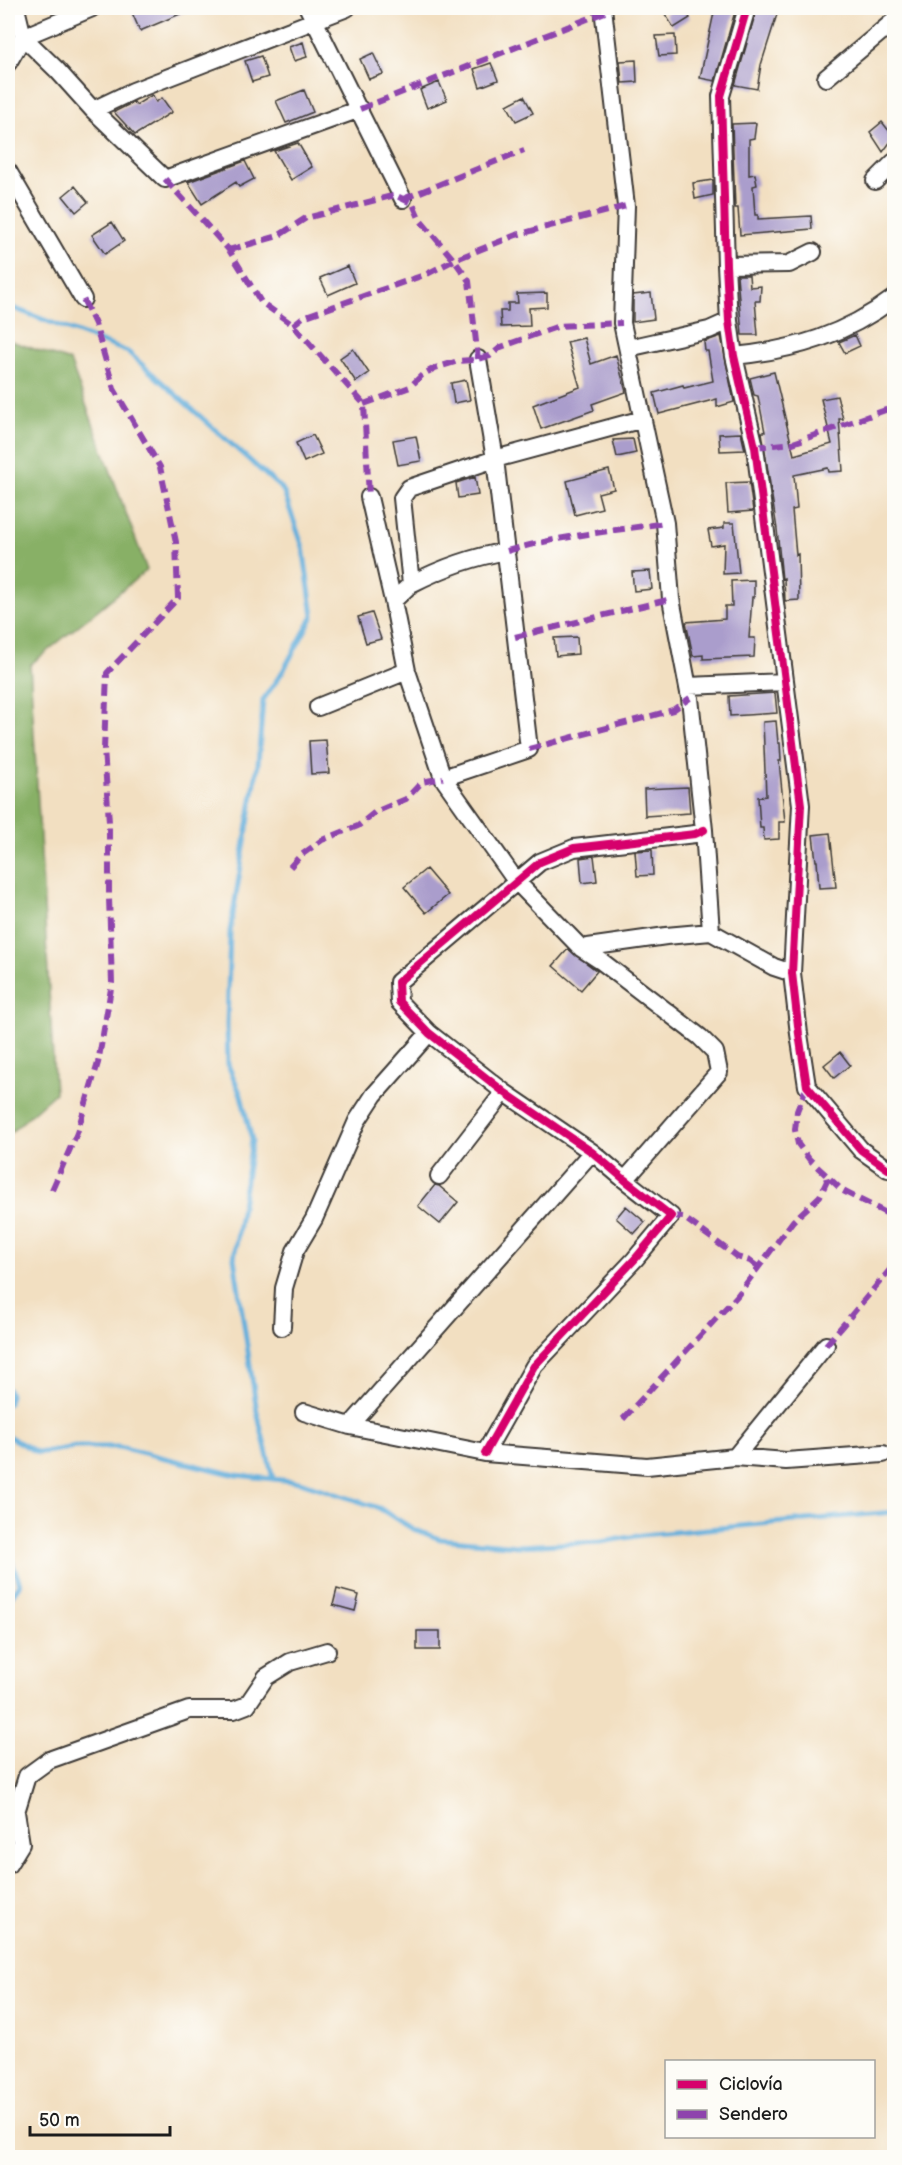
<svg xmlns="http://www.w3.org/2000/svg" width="902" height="2165" viewBox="0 0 902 2165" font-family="'Balsamiq Sans',sans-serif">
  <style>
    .forest { fill: #88b066; stroke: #526641; stroke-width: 1.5 }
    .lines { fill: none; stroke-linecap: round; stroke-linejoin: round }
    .stream { stroke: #64afdc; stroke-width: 5 }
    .building { fill: #aa9dcc }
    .street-casing { stroke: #3c3935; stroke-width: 20 }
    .street { stroke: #fff; stroke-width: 16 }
    .quiet { stroke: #8e44ad; stroke-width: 6; stroke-dasharray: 12 6; stroke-linecap: butt }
    .cycleway-casing { stroke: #fdfcf7; stroke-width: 11 }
    .cycleway { stroke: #d6006c; stroke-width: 8 }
  </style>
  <rect width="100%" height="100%" fill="#fdfcf7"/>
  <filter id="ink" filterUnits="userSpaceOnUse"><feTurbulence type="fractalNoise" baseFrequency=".0167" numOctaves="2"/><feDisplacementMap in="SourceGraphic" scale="12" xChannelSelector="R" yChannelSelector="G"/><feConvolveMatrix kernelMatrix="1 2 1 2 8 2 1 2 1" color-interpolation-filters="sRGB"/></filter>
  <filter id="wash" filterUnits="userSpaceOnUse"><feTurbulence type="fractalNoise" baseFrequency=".008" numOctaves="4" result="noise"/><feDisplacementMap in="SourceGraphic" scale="24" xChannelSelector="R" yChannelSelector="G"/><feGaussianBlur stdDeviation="1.35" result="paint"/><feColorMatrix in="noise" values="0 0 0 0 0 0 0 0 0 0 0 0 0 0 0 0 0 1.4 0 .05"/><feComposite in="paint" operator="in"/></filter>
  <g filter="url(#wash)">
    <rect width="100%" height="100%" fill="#f2dfc1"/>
    <path class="forest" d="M8,340L70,361L147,570L30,665L55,1093L8,1135Z"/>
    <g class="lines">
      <path class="stream" d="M8,306L128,352L283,490L303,547L313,616L283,671L263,700L258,764L230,931L227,1025L228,1065L241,1095L252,1140L234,1258L257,1412L273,1479
        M8,1389L10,1395L8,1404
        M8,1436L38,1453L76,1447H119L236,1475L300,1482L379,1508L413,1529L440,1539L518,1546L601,1542L642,1535L894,1512
        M8,1551L20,1584L8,1601"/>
    </g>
    <g id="blocks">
      <path class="building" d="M130,8H194L140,31Z
        M676,8H684L690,18L674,28L665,14Z
        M715,8H736L715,81L700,78Z
        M757,8H779L761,65L757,89L735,85Z
        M675,35L676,55L659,56L656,36Z
        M303,42L307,57L294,61L289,47Z
        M373,53L383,74L369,79L360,59Z
        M261,56L268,77L252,82L245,61Z
        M636,60L637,82L622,83L620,61Z
        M491,63L498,80L480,87L474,69Z
        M439,82L447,100L427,108L420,90Z
        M304,90L313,112L286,123L276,101Z
        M152,95L156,102L162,98L172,112L135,135L114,112L134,102L136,105Z
        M524,96L533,113L516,121L507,105Z
        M882,122L894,137L883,152L870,132Z
        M756,123L754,138L749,139V175L755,174L757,185L753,186L755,215H758V219L811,216L812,229L740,235L738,208H735L732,124Z
        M298,143L312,167L291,180L274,151Z
        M245,161L254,179L239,187L236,182L202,204L188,182Z
        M713,180V195L695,199L693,183Z
        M75,186L88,202L76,212L63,196Z
        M112,222L124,241L105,254L92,235Z
        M348,266L355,283L328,295L320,278Z
        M737,275H749L750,287L761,286L760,301H755L758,335H742Z
        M547,293V307L529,308L530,326L501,327L500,311H508V303H518L517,294Z
        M651,293L654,319L633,322V295Z
        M855,335L860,346L845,353L839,342Z
        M721,336L734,402L717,407V399L659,414L654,393L683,385L684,388L713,381L708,351H705L704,342Z
        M584,338L591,364L616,355L626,392L592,404L594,410L541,429L533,405L580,387L567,342Z
        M353,349L369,373L356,382L340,358Z
        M774,372L794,455L832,444L821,399L837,396L843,419H839L843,471L829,472L828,468L794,475L797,509L792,510L796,555L798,554L799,600L785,601L784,578L782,579L777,529L762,432H765L758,396L754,395L750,378Z
        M466,380L470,400L454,403L451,383Z
        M741,433L745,450L720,451L719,434Z
        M313,435L322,454L304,462L296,443Z
        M416,436L421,461L398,465L393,440Z
        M633,439L636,453L617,457L613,440Z
        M609,470L614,489L598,493L602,508L575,515L567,481Z
        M475,477L478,495L458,498L456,483Z
        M749,482L753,511L728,513L726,483Z
        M724,523H734L739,573L723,574L724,544L711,546L708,530L724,528Z
        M650,571L652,589L634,591L632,572Z
        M754,580V597H752L749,638H755L754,657L703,659V655L693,656L686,622L725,619V606H732L731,581Z
        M372,613L381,639L366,643L358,617Z
        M577,637L578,654L556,656L554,638Z
        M775,693L777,713L730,716L729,696Z
        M776,721L778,743H780L781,761H779L785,822H779V839L764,840L763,828H760L758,797L766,796L763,722Z
        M326,740L329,773L311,774L309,741Z
        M688,787L690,813L645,816L644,789Z
        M830,833L836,887L819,888L817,861H816L813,835Z
        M652,850L653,875L637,876L635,851Z
        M594,856L597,881L582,883L580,858Z
        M426,869L448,895L426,913L404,887Z
        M568,949L597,971L581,990L553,966Z
        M840,1052L850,1065L834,1078L824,1065Z
        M435,1185L439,1186L458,1202L440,1224L418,1206Z
        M626,1206L645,1222L634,1234L616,1218Z
        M337,1589L359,1595L355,1611L333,1605Z
        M417,1631H440V1650H417Z"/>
    </g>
  </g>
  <g filter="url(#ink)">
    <use href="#blocks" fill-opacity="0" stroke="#3c3935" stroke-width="1.5"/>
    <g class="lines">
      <g class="street-casing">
        <path id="street" d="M92,8L23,37L57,70L93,110L165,179L360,109
          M308,8L403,199
          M603,8L626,206L622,323L665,523L671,599L690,698L704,830L711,932L774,967L792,973
          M747,8L721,96L726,265L729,321L734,356L755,447L801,805L792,973L799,1034L807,1086L861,1150L888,1169L894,1170
          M8,63L23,37L16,8
          M826,78L894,21
          M93,110L133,91L347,8
          M8,171L83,299
          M875,181L894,162
          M726,265L789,264L813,252
          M628,348L709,330L729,321
          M734,356C795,350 845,335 894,298
          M369,497L393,601L407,671L443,778L516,881L581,948L601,961L700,1037L715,1052L719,1072L625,1180
          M411,584C442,568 472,557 507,551
          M393,601L411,584L402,498L409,488L495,459L643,419
          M688,686L784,682
          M318,707L407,671
          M443,778L529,749L495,459L478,359
          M581,948L666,936L711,932
          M439,1176L504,1092
          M282,1327L284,1288L295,1251L314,1219L357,1121L374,1095L429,1033
          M304,1412L350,1426L485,1453L647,1466L735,1457L826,1345
          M350,1426L592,1152
          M485,1453L534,1366L635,1259L671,1216L625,1180L592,1152L504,1092L429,1033L399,1002L398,982L540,862L574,848L695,834L704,830
          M735,1457L786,1461L883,1454
          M8,1865L21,1844L16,1812L27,1776L49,1760L189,1710H234L247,1705L266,1677L290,1662L327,1651"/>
      </g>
      <use href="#street" class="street"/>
      <path class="quiet" d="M360,109L605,12
        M165,179L229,250L261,302L293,325L364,404L369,497
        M403,199L524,150
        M229,250L278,236L306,218L395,195L413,204L420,220L454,260L469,281L478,359
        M293,325L303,317L427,274L454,260L516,235L626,206
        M364,404L410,387L422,375L435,368L458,361L472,360L490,356L501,347L559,326L622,323
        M755,447L793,443L894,407
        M507,551C559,536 612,531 665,523
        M515,637L671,599
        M529,749L673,710L690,698
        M290,867L300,856L322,840L358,826L375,812L406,799L422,782L443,778
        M807,1086L797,1111L795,1130L798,1144L809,1159L843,1191L894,1217
        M52,1190L77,1133L98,1063L112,983L109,898V822L104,749L107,673L178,598L176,542L160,467L114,389L95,324L83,299
        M671,1216L683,1217L737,1257L750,1261L759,1268
        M826,1345L894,1265
        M623,1419L737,1296L793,1221L820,1196L827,1181L825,1174"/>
      <g class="cycleway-casing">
        <path id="cycleway" d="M747,8L721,96L726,265L729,321L734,356L755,447L801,805L792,973L799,1034L807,1086L861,1150L888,1169L894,1170
          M485,1453L534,1366L635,1259L671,1216L625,1180L592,1152L504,1092L429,1033L399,1002L398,982L540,862L574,848L695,834L704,830"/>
      </g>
      <use href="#cycleway" class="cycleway"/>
    </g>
  </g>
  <rect width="902" height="2165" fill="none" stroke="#fdfcf7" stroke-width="30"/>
  <rect x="665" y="2060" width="210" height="78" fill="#fdfcf7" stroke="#a3a29f" stroke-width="1.5"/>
  <rect x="677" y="2080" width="30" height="9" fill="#d6006c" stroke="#a3a29f" stroke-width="1.5"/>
  <text x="719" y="2090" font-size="18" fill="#1c1c1c">Ciclovía</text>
  <rect x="677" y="2110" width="30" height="9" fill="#8e44ad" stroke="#a3a29f" stroke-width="1.5"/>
  <text x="719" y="2120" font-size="18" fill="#1c1c1c">Sendero</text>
  <path d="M30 2126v9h140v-9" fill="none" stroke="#1c1c1c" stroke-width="3"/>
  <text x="39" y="2126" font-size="18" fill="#1c1c1c" stroke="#fdfcf7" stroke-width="4.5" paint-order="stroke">50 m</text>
</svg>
